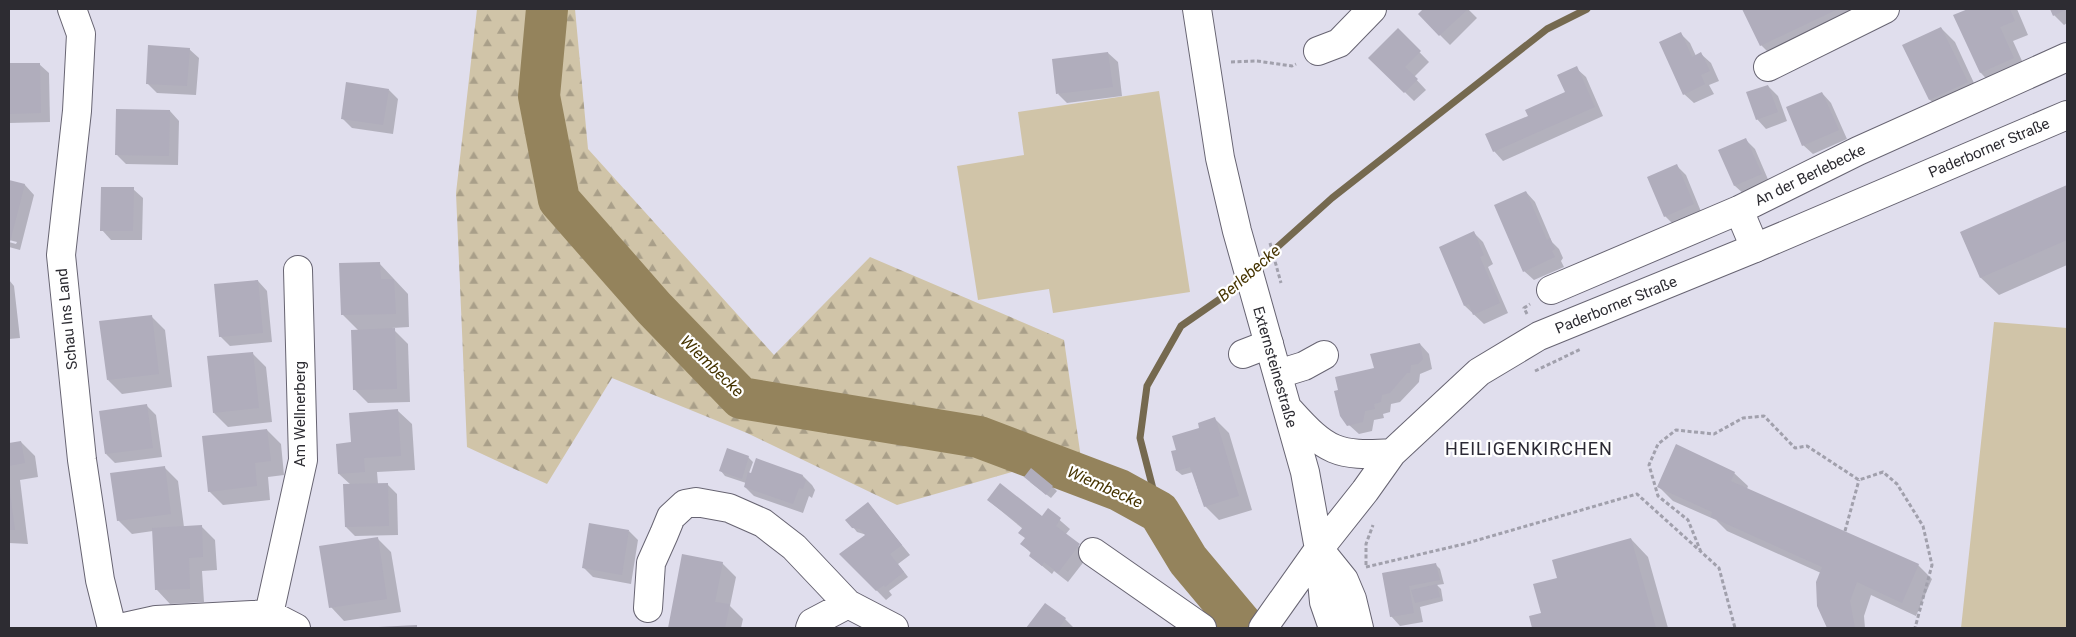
<svg xmlns="http://www.w3.org/2000/svg" width="2076" height="637" viewBox="0 0 2076 637" font-family="Roboto,sans-serif">
  <style>
    .green { fill: #d0c4a8 }
    .forest { fill: url(#forest-firs) }
    .shadow { fill: #0003 }
    .lines { fill: none; stroke-linecap: round; stroke-linejoin: round }
    .stream { stroke: #75694f; stroke-width: 7 }
    .river { stroke: #94835c; stroke-width: 42 }
    .building { fill: #b0adbc }
    .minor-casing { stroke: #676472; stroke-width: 30 }
    .major-casing { stroke: #676472; stroke-width: 30 }
    .path { stroke: #a1a0ac; stroke-width: 3; stroke-dasharray: 4 2.5; stroke-linecap: butt }
    .minor { stroke: #fff; stroke-width: 28 }
    .major { stroke: #fff; stroke-width: 28 }
    .labels { text-anchor: middle; dominant-baseline: central; stroke-width: 4.5; stroke-linejoin: round; paint-order: stroke }
    .street-label { font-size: 15px; fill: #2d2c32; stroke: #fff }
    .water-label { font-size: 16px; font-style: italic; fill: #463400; stroke: #fff }
    .quarter-label { font-size: 18px; letter-spacing: 1px; fill: #2b2934; stroke: #fff }
  </style>
  <defs>
    <pattern id="forest-firs" width="22" height="20" patternUnits="userSpaceOnUse" patternTransform="scale(1.25)"><rect width="22" height="20" fill="#d0c4a8"/><path d="M5 1l3.5 6h-7zM16 11l3.5 6h-7z" fill="#a99f89"/></pattern>
  </defs>
  <rect width="100%" height="100%" fill="#e0deed"/>
  <path class="green" d="M1159,91L1190,292L1053,313L1049,289L978,300L957,166L1024,155L1018,112Z
    M1994,322L2067,328V628H1961Z"/>
  <path class="forest" d="M477,9H575L588,149L774,355L870,257L1064,340L1086,493L1033,466L897,505L747,433L612,378L547,484L467,447L456,193Z"/>
  <path class="shadow" d="M1425,9H1468L1477,18L1450,45L1419,14Z
    M1744,9H1892L1779,63L1761,45Z
    M1971,9H2017L2028,35L2013,41L2027,72L1994,87L1981,73L1955,16Z
    M2051,9H2067V23L2064,25L2054,15Z
    M1941,28L1955,42L1980,96L1944,113L1930,100L1904,46Z
    M1398,30L1429,62L1414,77L1426,90L1414,101L1370,58Z
    M1681,34L1690,43L1696,56L1701,54L1711,63L1719,81L1709,85L1714,94L1694,103L1684,94Z
    M189,49L199,58L196,95L157,93L147,83Z
    M1108,53L1118,62L1122,96L1067,103L1058,94Z
    M39,64L49,73L50,122L9,123V65Z
    M1576,68L1586,77L1603,116L1503,161L1494,151L1529,117L1567,93Z
    M1768,86L1778,96L1787,121L1766,129L1757,119Z
    M389,90L398,99L393,134L352,128L342,118Z
    M1822,93L1831,103L1847,139L1813,154L1803,145Z
    M170,111L179,121L178,165L126,164L117,155Z
    M1746,140L1755,149L1770,184L1745,195L1735,186L1720,151Z
    M1677,166L1686,175L1702,214L1675,226L1665,216Z
    M9,181L25,185L34,195L20,250L9,247V242L16,244L17,242L9,240Z
    M2067,187V265L1999,295L1981,278L1961,233Z
    M133,189L143,198L142,240H111L102,230Z
    M1526,192L1535,202L1552,242L1559,249L1563,258L1561,261L1564,267L1534,280L1524,271Z
    M1474,233L1483,242L1493,264L1488,267L1508,313L1484,324L1465,306Z
    M379,263L408,294L409,327L392,328L408,344L410,402L368,403L354,389L359,331L343,315Z
    M9,280L14,286L20,338L9,339Z
    M258,281L267,291L272,342L230,346L220,336Z
    M151,316L165,330L172,387L122,394L108,380Z
    M1420,344L1429,354L1432,369L1420,374L1419,382L1400,402L1391,404L1390,412L1383,414L1384,418L1374,420L1372,431L1359,434L1349,425L1375,369Z
    M252,353L266,367L272,422L228,427L214,413Z
    M146,405L156,415L162,457L115,463L106,454Z
    M398,411L412,424L415,470L377,472L378,484H387L397,494L398,535L355,536L346,527L351,485L339,474L352,444Z
    M1215,419L1229,433L1252,510L1219,520L1205,506L1202,496L1199,493L1193,472L1182,475L1177,471L1172,452L1178,451Z
    M267,430L281,444L284,475L268,477L270,500L223,505L209,491Z
    M21,442L35,456L38,477L20,480L28,544L9,543V444Z
    M748,457L753,462L749,473L803,476L812,485L815,490L812,498L809,496L803,513L754,496L745,487L746,483L725,476L721,471Z
    M164,467L178,481L184,527L201,526L215,540L217,570L202,571L204,602L170,604L157,590L153,531L132,534L118,520Z
    M1734,473L1748,486L1747,489L1918,565L1932,579L1916,616L1871,595L1864,616L1865,628H1828L1819,606L1821,573L1727,531L1716,520L1673,501L1659,487Z
    M1030,482L1052,486L1057,491L1051,498Z
    M988,500L1042,518L1048,510L1070,529L1065,535L1089,555L1068,582L1054,571L1052,574L1030,556L1032,554L1022,544L1026,539L1023,529Z
    M868,503L910,555L898,564L908,577L889,591L892,595L886,600L841,554L867,535L857,532L853,527Z
    M629,531L638,540L631,584L593,577L584,568Z
    M377,538L391,552L401,612L344,621L331,607Z
    M1631,539L1648,557L1668,628H1534L1531,617L1542,614L1559,579Z
    M683,556L722,563L736,577L730,606L743,619L741,628H670Z
    M1436,565L1440,569L1444,584L1437,585L1441,589L1443,601L1420,607L1423,622L1400,626L1391,616L1384,574Z
    M1045,605L1065,619L1074,628H1028Z"/>
  <g class="lines">
    <path class="stream" d="M1253,269L1332,198L1547,29L1587,9
      M1159,512L1140,438L1147,386L1181,326L1220,299L1244,278"/>
    <path class="river" d="M547,9L539,96L559,200L654,308L741,398L979,437L1119,490L1159,512L1188,560L1245,628"/>
  </g>
  <path class="building" d="M1423,9H1468L1439,36L1418,14Z
    M1742,9H1838L1760,46Z
    M1968,9H2010L2015,21L2000,27L2014,58L1980,73L1953,15Z
    M2050,9H2067L2053,16Z
    M1941,27L1968,82L1929,100L1902,45Z
    M1398,28L1421,51L1405,67L1418,79L1404,93L1368,58Z
    M1681,32L1692,57L1701,52L1710,71L1701,75L1705,84L1683,95L1659,42Z
    M148,45L190,48L187,86L146,84Z
    M1108,52L1113,87L1056,94L1052,59Z
    M9,63H40L41,113L9,114Z
    M1577,66L1595,107L1493,152L1485,134L1528,116L1525,110L1565,92L1557,75Z
    M346,82L389,89L383,125L341,119Z
    M1768,85L1778,112L1756,120L1746,92Z
    M1822,92L1839,130L1802,146L1786,107Z
    M116,109L170,110L169,156L115,155Z
    M1746,138L1762,174L1734,186L1718,150Z
    M1677,164L1694,204L1664,217L1647,177Z
    M9,180L25,184L10,242L9,241Z
    M2067,185V240L1980,278L1960,232Z
    M101,187H134L133,231H100Z
    M1526,191L1547,240L1550,238L1555,249L1552,251L1555,257L1523,272L1494,205Z
    M1474,231L1484,255L1480,257L1500,303L1473,315L1469,304L1464,306L1439,247Z
    M380,262L381,279H394L396,314L341,315L339,263Z
    M258,280L263,333L219,337L214,284Z
    M152,315L159,374L107,380L99,321Z
    M395,328L397,389L353,390L351,330Z
    M1420,343L1423,359L1418,364L1411,365L1410,373H1407L1390,393L1382,395L1381,402L1374,404L1375,409L1365,411L1363,422L1347,426L1340,416L1334,391L1338,390L1335,377L1374,368L1370,354Z
    M253,352L259,408L213,413L207,356Z
    M147,404L153,448L105,454L99,411Z
    M398,409L401,456L364,458L365,472L338,474L336,444L351,442L349,413Z
    M1215,417L1239,496L1204,507L1190,467L1176,471L1171,451L1176,450L1172,436L1199,428L1198,423Z
    M267,429L271,461L255,463L257,486L208,492L202,436Z
    M21,441L25,463L9,466V443Z
    M1676,444L1735,472L1731,481L1919,564L1902,603L1857,582L1850,601L1855,628H1827L1817,606L1816,582L1822,567L1711,517L1712,512L1657,487Z
    M727,448L749,456L742,479L719,471Z
    M756,458L803,475L802,478L806,480L803,489L799,488L793,504L744,487L748,472L751,473Z
    M165,466L171,514L117,521L110,473Z
    M1031,468L1053,486L1046,495L1024,477Z
    M388,483L389,526L345,527L343,484Z
    M1000,483L1042,516L1048,508L1061,518L1056,526L1080,544L1058,573L1044,562L1042,566L1029,556L1031,552L1020,544L1025,538L1018,533L1023,527L987,500Z
    M9,492H10L15,530H9Z
    M868,502L902,545L890,554L904,572L885,587L884,585L876,591L839,554L865,535L860,529L852,528L845,520Z
    M589,523L629,530L622,575L582,568Z
    M202,525L203,557L189,558L190,589L155,590L152,528Z
    M378,537L387,599L329,608L319,546Z
    M1631,538L1656,628H1532L1529,616L1541,613L1533,584L1557,578L1552,560Z
    M682,554L723,562L715,602L730,604L725,628H668Z
    M1436,563L1440,580L1409,586L1414,613L1390,617L1382,573Z
    M1437,584L1440,597L1415,603L1411,590Z
    M1045,603L1066,618L1059,628H1026Z
    M417,625V628H378V627Z"/>
  <g class="lines">
    <g class="minor-casing">
      <path id="minor" d="M72,9L81,34L77,111L61,255L82,460L100,580L112,628
        M1318,51L1339,43L1372,9
        M1768,67L1885,9
        M1739,210L1755,248
        M1551,290L1739,210L1858,151L2067,57
        M1243,354L1269,344
        M1278,374L1304,366L1324,355
        M1093,552L1202,628
        M648,608L651,563L664,534L671,517L685,504L696,502L729,508L763,523L794,547L848,604L894,628
        M269,614L296,628
        M120,628L156,620L269,614L303,460L298,270
        M810,628L812,623L848,604"/>
    </g>
    <g class="major-casing">
      <path id="major" d="M1197,9L1220,158L1237,231L1305,472L1319,549L1324,602L1333,628
        M1290,411C1326,451 1337,457 1392,453
        M1319,549L1344,580L1352,599L1359,628
        M1263,628L1319,549L1365,491L1392,453L1479,372L1539,336L1755,248L2067,115"/>
    </g>
    <path class="path" d="M1231,62L1257,61L1292,66L1296,64
      M1270,243L1281,283
      M1527,314L1524,308L1530,304
      M1535,371L1581,349
      M1845,531L1859,480
      M1701,552L1688,520L1658,496L1649,465L1658,444L1676,430L1714,434L1743,418L1764,416L1795,448L1807,446L1859,480L1883,472L1897,484L1923,526L1932,565L1915,628
      M1366,565V544L1373,525
      M1366,567L1464,544L1637,494L1719,568L1735,628"/>
    <use href="#minor" class="minor"/>
    <use href="#major" class="major"/>
  </g>
  <g class="labels">
    <g class="street-label">
      <text transform="translate(1989 148) rotate(-23)">Paderborner Straße</text>
      <text transform="translate(1810 175) rotate(-26)">An der Berlebecke</text>
      <text transform="translate(1616 305) rotate(-22)">Paderborner Straße</text>
      <text transform="translate(67 319) rotate(-96)">Schau Ins Land</text>
      <text transform="translate(1275 367) rotate(74)">Externsteinestraße</text>
      <text transform="translate(300 414) rotate(-90)">Am Wellnerberg</text>
    </g>
    <g class="water-label">
      <text transform="translate(1249 273) rotate(-41)">Berlebecke</text>
      <text transform="translate(712 366) rotate(44)">Wiembecke</text>
      <text transform="translate(1105 487) rotate(24)">Wiembecke</text>
    </g>
    <g class="quarter-label">
      <text x="1529" y="448">HEILIGENKIRCHEN</text>
    </g>
  </g>
  <rect width="2076" height="637" fill="none" stroke="#2d2c32" stroke-width="20"/>
</svg>
